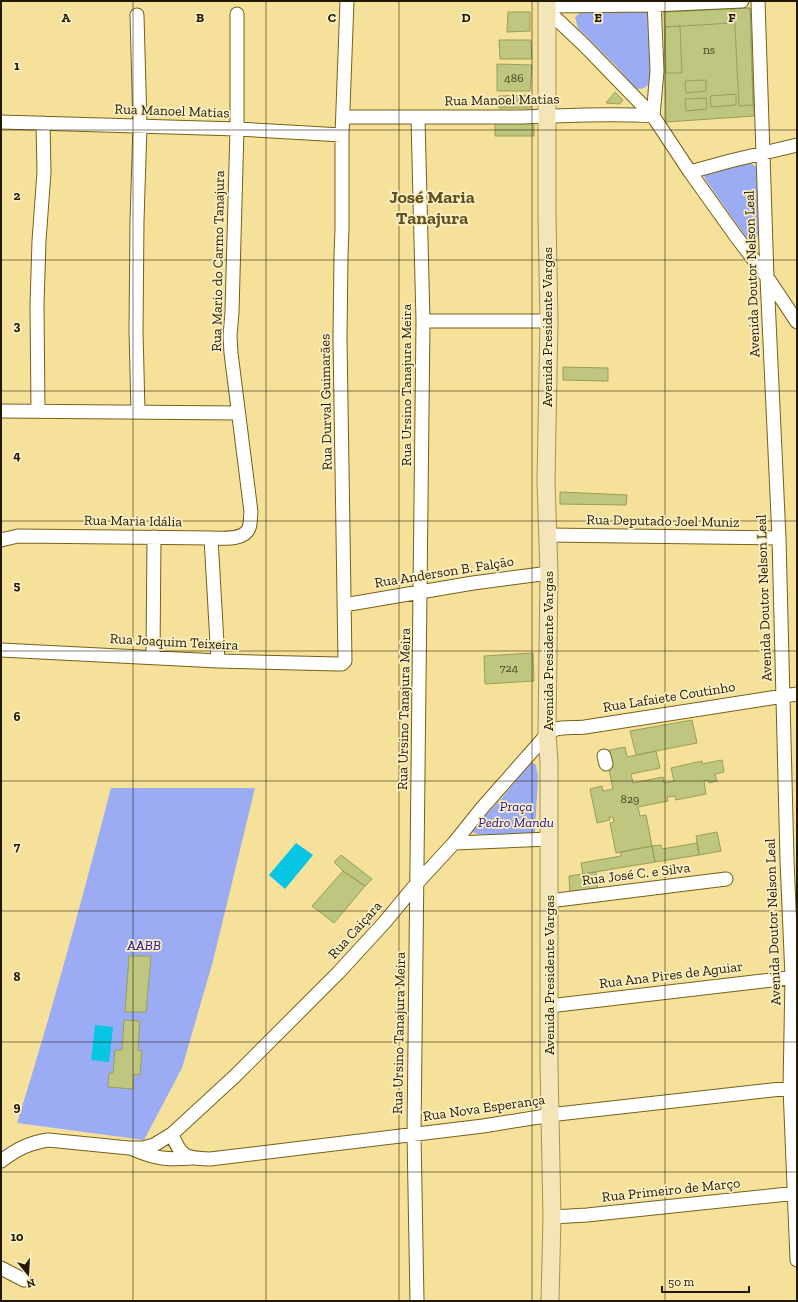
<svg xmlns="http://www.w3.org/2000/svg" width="798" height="1302" viewBox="0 0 798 1302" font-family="'Zilla Slab',serif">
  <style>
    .green { fill: #9bacf4 }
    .water { fill: #07c6e4 }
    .building { fill: #bec67f; stroke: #989f5a }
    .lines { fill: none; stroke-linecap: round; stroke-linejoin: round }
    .minor-casing { stroke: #756217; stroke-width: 15 }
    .major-casing { stroke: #a49258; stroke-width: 19 }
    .minor { stroke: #fff; stroke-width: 13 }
    .major { stroke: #f3e5b7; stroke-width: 17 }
    .grid { fill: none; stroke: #201800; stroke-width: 1; stroke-opacity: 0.55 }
    .labels { text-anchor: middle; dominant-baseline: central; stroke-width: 3.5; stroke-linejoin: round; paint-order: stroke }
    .number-label { font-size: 12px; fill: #484420 }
    .street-label { font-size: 14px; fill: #201800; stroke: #fbefc5 }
    .park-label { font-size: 14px; font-style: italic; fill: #231298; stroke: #fbefc5 }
    .district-label { font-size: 18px; font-weight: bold; fill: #61521c; stroke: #fbefc5 }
    .grid-label { font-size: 13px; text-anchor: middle; font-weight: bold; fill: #201800; stroke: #fbefc5; stroke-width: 3.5; stroke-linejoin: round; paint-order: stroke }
  </style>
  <rect width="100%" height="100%" fill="#f6e19a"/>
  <path class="green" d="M648,11L650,16C651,29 654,73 649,83C647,88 641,89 636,89L616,66L578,28L575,17L581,12Z
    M748,161L756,167C759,186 766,226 755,242L750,243L705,179L704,174Z
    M531,762L536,765L538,776L535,833L519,835L478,834L472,832L478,823L502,798Z
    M111,788H255L213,961L182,1068L144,1140L17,1123C52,1012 82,900 111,788Z"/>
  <path class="water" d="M296,843L313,855L285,889L269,875Z
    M95,1025L113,1027L109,1062L91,1060Z"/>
  <path class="building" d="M731,8L732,23L665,27L664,12Z
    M734,8H750L753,105L739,106Z
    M750,8L754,116L666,122L664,12Z
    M508,12H530V31L507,32Z
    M680,26L682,73H666L665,27Z
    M499,40H531L532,59H500Z
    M497,64L532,65L530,91H497Z
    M706,80V91L686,93L685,81Z
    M615,92L623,100L620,104L606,103Z
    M736,94V105L711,107L710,96Z
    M531,95V108H499V96Z
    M706,98L707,109L686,111L685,99Z
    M495,122L534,123V136H495Z
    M563,367L608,368V381L563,380Z
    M560,492L627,495L626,505L560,504Z
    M533,653L534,681L485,684L484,656Z
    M692,720L697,743L636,755L630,731Z
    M625,747L627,757L656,751L660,768L631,774L633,783L663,777L664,783L674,781L671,768L702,761V764L722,760L724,772L715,774L717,781L709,783L708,780L704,781L706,794L676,800L675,796L667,797L668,801L638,807L640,816L646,815L652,846L616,853L610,823L614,822L613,817H609L610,820L597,823L590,789L602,786L603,791L613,789L605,751Z
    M717,832L721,851L699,855L696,836Z
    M697,843L699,855L655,862L652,846L661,845L662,849Z
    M652,846L655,862L583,874L581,863L621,856V852Z
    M341,855L372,879L365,886L343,871L334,862Z
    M343,871L365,886L334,923L312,906Z
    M596,872L598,893L570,896L569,876Z
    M129,956H151L146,1012H125Z
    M124,1020L140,1021L138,1050L142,1051L140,1075L134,1074L133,1089L108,1087L109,1073H113L115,1050H122Z"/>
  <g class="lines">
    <g class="minor-casing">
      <path id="minor" d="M758,1L767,277L779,538L787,860L792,977L790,1088L797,1260
        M548,6L654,5L742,1
        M547,10L584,45L653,116L690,172L735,235L767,277L797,322
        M137,15L140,126L137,221L136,331L138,412
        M343,117H522C565,116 609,113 653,116L657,71L654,1
        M1,122L237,129L342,135
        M690,172L730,161L797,145
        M423,321H549
        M1,411L238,413
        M38,411L37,305L39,241L44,172L43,123
        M547,535L779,538
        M211,538L218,661
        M1,540L18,536L211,538C222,538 244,541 249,528C251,523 250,517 251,512L231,353L230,336L232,312L237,129V14
        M344,605L473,583L549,573
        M1,650L218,661L338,664H342L345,661L340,339L341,256L342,228V135L347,1
        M153,657L154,537
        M604,756L606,764
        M454,843L549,839
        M549,901L726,879
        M549,1006L797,977
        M172,1134C181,1158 186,1158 210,1159L483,1126L558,1114L790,1088
        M133,1149C156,1159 168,1160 193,1158
        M1,1161C17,1149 29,1143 48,1140L129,1148H143L154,1145L172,1134L235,1076L338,973L384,923L418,882L454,843L482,808L542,740C552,724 567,729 585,727L797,694
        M552,1217L587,1215L797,1193
        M1,1268L24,1280
        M417,1301L414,1134L423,321L418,118"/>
    </g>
    <g class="major-casing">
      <path id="major" d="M547,1V218L549,321L546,481L549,573L547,733L549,762V1064L552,1217L550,1301"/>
    </g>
    <use href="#minor" class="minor"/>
    <use href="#major" class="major"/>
  </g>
  <path class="grid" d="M133,1V1301M266,1V1301M399,1V1301M532,1V1301M665,1V1301M1,130H797M1,260H797M1,391H797M1,521H797M1,651H797M1,781H797M1,911H797M1,1042H797M1,1172H797"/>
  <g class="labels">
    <g class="number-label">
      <text x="709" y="50">ns</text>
      <text x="514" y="78">486</text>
      <text x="509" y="668">724</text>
      <text x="630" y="799">829</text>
    </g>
    <g class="street-label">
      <text transform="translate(502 100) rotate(-1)">Rua Manoel Matias</text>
      <text transform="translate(172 111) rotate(2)">Rua Manoel Matias</text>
      <text transform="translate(218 261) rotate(-89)">Rua Mario do Carmo Tanajura</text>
      <text transform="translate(752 274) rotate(-92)">Avenida Doutor Nelson Leal</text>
      <text transform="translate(547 327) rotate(-90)">Avenida Presidente Vargas</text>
      <text transform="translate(406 385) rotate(-90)">Rua Ursino Tanajura Meira</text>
      <text transform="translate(326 402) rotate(-91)">Rua Durval Guimarães</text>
      <text transform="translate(133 521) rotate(1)">Rua Maria Idália</text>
      <text transform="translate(663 521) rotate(1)">Rua Deputado Joel Muniz</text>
      <text transform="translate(444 572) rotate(-9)">Rua Anderson B. Falção</text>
      <text transform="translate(764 598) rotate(-92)">Avenida Doutor Nelson Leal</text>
      <text transform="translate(174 642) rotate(3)">Rua Joaquim Teixeira</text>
      <text transform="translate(548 651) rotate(-90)">Avenida Presidente Vargas</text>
      <text transform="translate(669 697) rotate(-9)">Rua Lafaiete Coutinho</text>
      <text transform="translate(404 709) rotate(-89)">Rua Ursino Tanajura Meira</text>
      <text transform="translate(636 874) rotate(-7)">Rua José C. e Silva</text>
      <text transform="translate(773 922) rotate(-92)">Avenida Doutor Nelson Leal</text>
      <text transform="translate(355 930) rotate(-48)">Rua Caiçara</text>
      <text transform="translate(549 975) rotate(-90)">Avenida Presidente Vargas</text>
      <text transform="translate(671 975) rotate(-7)">Rua Ana Pires de Aguiar</text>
      <text transform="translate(399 1033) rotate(-89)">Rua Ursino Tanajura Meira</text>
      <text transform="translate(484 1108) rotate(-8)">Rua Nova Esperança</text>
      <text transform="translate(671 1190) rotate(-6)">Rua Primeiro de Março</text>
    </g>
    <g class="park-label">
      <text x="516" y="806">Praça<tspan x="516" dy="16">Pedro Mandu</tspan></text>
      <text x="144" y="945">AABB</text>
    </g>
    <g class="district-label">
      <text x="432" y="197">José Maria<tspan x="432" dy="21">Tanajura</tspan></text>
    </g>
  </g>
  <g class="grid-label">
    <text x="66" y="22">A</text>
    <text x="200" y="22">B</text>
    <text x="332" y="22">C</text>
    <text x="466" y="22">D</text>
    <text x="598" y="22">E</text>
    <text x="732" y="22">F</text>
    <text x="17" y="70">1</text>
    <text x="17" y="200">2</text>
    <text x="17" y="330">3</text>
    <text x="17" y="460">4</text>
    <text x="17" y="590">5</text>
    <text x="17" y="721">6</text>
    <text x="17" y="851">7</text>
    <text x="17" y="981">8</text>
    <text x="17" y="1111">9</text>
    <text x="17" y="1241">10</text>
  </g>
  <rect width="798" height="1302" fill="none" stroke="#201800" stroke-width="4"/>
  <g transform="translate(28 1274) rotate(162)" stroke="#fbefc5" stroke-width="3" paint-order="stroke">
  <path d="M0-3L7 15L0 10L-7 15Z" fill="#201800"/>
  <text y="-6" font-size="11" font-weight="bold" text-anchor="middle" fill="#201800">N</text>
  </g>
  <path d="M662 1286v6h87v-6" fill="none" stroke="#201800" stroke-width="2"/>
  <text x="668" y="1286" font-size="12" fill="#201800" stroke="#fbefc5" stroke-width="3" paint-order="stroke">50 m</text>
</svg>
